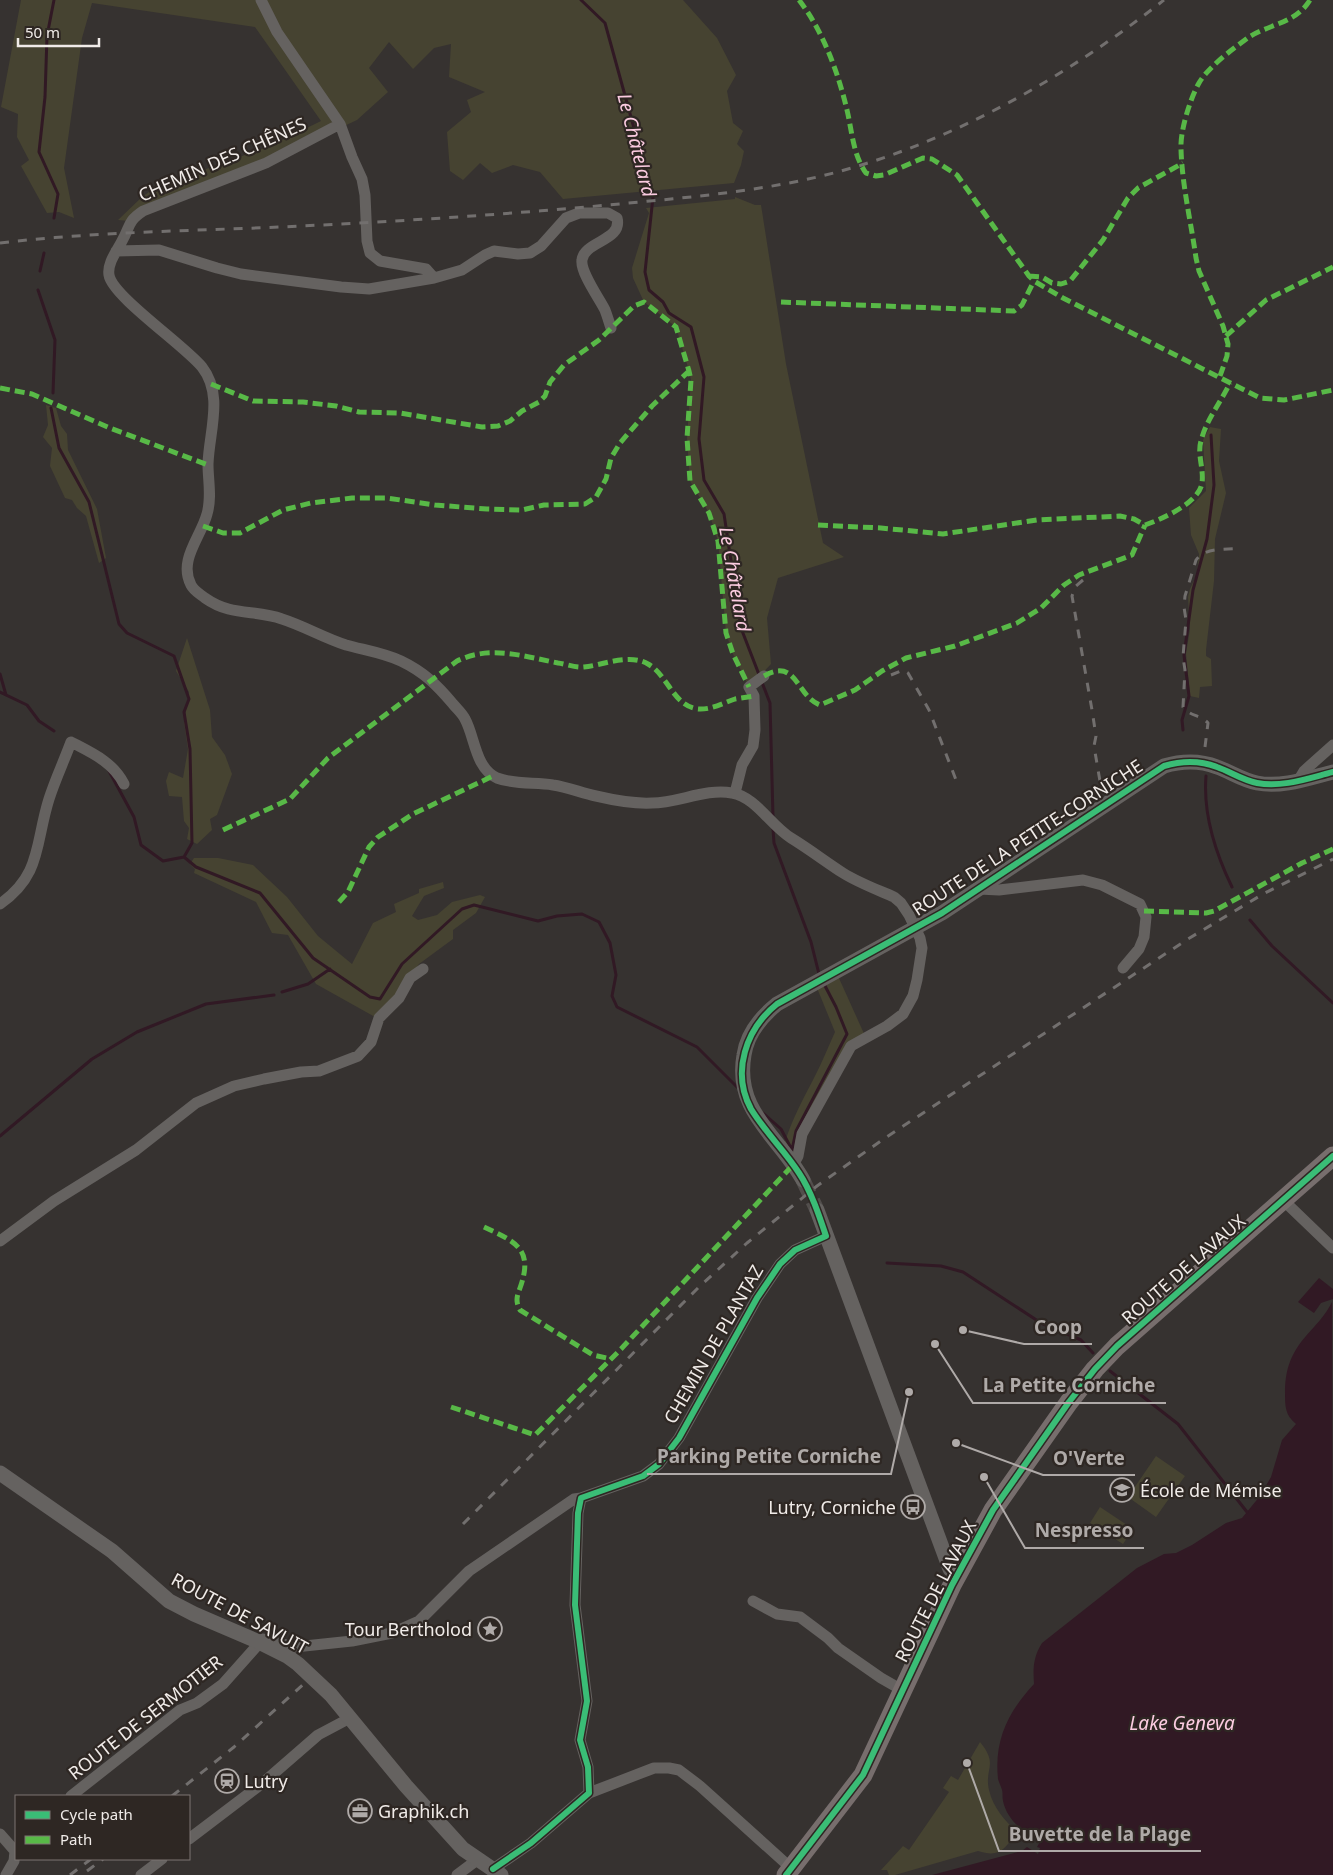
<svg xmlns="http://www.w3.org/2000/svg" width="1333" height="1875" viewBox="0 0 1333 1875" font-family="'Noto Sans',sans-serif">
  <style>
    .green { fill: #464331 }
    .water { fill: #311924 }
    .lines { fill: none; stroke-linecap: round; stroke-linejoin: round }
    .stream { stroke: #311924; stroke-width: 3 }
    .tertiary-tunnel { stroke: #524e4c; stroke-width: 15; stroke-dasharray: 15 8; stroke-linecap: butt }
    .minor { stroke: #656260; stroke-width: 11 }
    .tertiary { stroke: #656260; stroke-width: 15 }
    .primary { stroke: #776e6d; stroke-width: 19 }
    .rail { stroke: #726f6e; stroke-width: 3; stroke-dasharray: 9 9; stroke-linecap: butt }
    .quiet { stroke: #58b947; stroke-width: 5; stroke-dasharray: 10 5; stroke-linecap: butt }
    .cycleway-casing { stroke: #2e2723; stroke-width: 9 }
    .cycleway { stroke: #3abd76; stroke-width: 6 }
    .labels { text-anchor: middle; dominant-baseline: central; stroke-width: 4.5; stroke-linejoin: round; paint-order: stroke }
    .street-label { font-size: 18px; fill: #f0ebe8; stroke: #2e2723 }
    .poi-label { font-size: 18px; fill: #f0ebe8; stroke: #2e2723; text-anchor: start }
    .water-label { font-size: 19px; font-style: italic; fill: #fbcbe0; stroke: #2e2723 }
    .leader { fill: none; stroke: #afaaa8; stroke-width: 2 }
    .callout-dot { fill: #afaaa8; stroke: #2e2723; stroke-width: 2 }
    .callout-label { font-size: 19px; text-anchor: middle; font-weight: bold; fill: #afaaa8; stroke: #2e2723; stroke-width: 4.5; stroke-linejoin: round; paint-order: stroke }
  </style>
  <rect width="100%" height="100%" fill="#363230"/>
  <path class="green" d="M21,0H683L717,38L736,75L727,91L733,123L743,131L737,144L744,151L741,165L734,183L563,199L540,172L513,165L492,173L480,163L463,180L450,171L447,132L471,112L467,100L485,92L449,77L451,44L434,48L413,69L389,42L369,68L388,92L357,120L266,163L130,221L118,220L142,197L156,187L270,146L321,121L255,27L92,3L82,38L64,168L74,218L59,212L47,213L21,166L29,160L17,137L18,114L1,107Z
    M735,197L755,205H761L786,364L823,543L844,557L778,578L767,618L771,664L749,687L733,654L726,633L718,541L709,513L690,481L687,438L691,380L689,371L676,327L644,302L633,278L632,268L649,213L646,208L735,199Z
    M46,405L56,408L61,426L67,434L68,450L97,509L106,558L99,563L86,516L77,508L72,500L65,498L50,466L52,448L43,437L48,425Z
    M1210,427L1221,429L1219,461L1226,493L1215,539L1214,581L1206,650V656L1211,659L1212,686L1200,687L1199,698L1190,696L1186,654L1190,629L1188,597L1190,589L1197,574L1199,554L1191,535L1189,508L1206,491L1203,440Z
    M187,638L210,710L212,737L225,755L232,774L217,815L210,819L212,830L197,844L187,839L189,828L184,821L182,797L169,796L166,781L169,772L183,778L188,749L184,722L189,692L176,671Z
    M194,858H218L253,865L287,897L318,936L352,964L373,923L396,912L394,904L419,893V889L443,882L444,888L424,896L412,916L418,920L437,915L452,902L480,895L485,897L476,913L453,930V939L419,964L397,996L375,1017L316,984L288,935L272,933L256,902L194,873L195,869L190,864Z
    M838,976L866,1038L851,1046L802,1134L798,1156L784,1145C792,1119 802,1101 814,1078C822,1063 828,1047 835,1032L817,988Z
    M1156,1456L1185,1476L1156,1517L1128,1497Z
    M1100,1507L1133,1529L1123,1544L1090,1523Z
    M980,1742C999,1765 984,1768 989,1790C993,1808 1005,1820 1017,1833C1004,1849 1000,1858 978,1851L895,1875H889L887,1870H881L903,1846L909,1850L949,1792L943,1788L951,1776L958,1780Z"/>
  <path class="water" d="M1319,1278L1333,1289V1299L1321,1303L1314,1313L1298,1302Z
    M1332,1302L1333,1875H932L1022,1851L1027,1847L1038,1854L1040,1848L1037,1847L1042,1838L1037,1835L1034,1838C1020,1829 1007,1819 1003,1801C1002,1797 1003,1793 1002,1790C1001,1786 999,1783 998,1779C994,1740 1008,1712 1034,1684C1033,1669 1033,1657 1042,1643L1137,1568L1164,1554L1176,1553L1192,1545L1226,1523L1242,1518L1260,1496L1271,1477L1282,1440L1296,1424C1285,1415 1285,1406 1285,1393C1285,1364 1294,1348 1314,1327C1321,1319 1327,1312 1332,1302Z"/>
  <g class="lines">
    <path class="stream" d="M54,0L47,36L45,97L39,152L58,194L54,218
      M581,0L605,23L653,197L645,272L649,290L663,302L669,313L691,327L704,377L699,439L704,480L724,514L741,628L770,703L773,817
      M40,271L44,253
      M38,290L55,340L53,393
      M51,408L59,448L89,502L119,624L127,633L174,656L189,699L184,712L190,749L192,843L184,857
      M0,674L6,695
      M0,692L27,705L39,721L54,731
      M1183,730L1182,720L1189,696L1184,655L1193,590L1207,539L1214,485L1211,435
      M109,771L134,817L141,845L163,861L184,857
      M1206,776C1203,813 1216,854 1232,887
      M773,829L774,843L811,942L819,974
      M184,857L196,867L260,893L313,958L370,997L380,999L402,964L462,909L474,905L538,921L557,916L582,914L599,922L610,943L616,975L612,996L617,1007L697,1047L737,1087
      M1250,920L1272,946L1333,1003
      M282,992L308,984L330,969
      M763,1113L781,1129L792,1150
      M0,1136L92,1059L137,1032L206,1004L274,995
      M792,1150L796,1131L847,1034L836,1007L823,982
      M887,1263L941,1266L963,1272L1041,1323L1081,1340L1093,1353
      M1110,1371L1178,1424L1247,1512"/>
    <path class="tertiary-tunnel" d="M803,1180L817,1210"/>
    <path class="minor" d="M261,0L277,32L340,124L266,163L143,211C127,222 131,225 122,241C117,251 107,263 109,275C112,296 184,345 202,367C224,395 209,432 208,464C208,481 212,497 207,514C201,537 178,560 191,585C194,591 200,594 205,598C232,617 254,609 282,619C304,626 324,638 346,645C364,650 384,653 401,661C424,672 437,685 453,704C457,709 462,713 465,719C475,737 475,768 497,778C515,785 535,782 553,785C567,787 582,793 596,796C613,800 634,804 652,803C678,803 706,788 732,793C756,797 771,826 791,838C809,849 826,862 843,873C859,883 878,890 894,897L901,903L909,915L920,938L922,948L917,980L913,996L903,1014L887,1026L851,1046L802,1134L798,1156L793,1165
      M340,124L352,157L362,179L365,195L367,241L370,253L380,261L426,269L434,278
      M116,251L159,250L217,268L241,274L341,287L369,289L434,278L462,270L485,255L494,251L518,254L530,253L541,246L566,218L579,213H608L617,218C623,241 584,241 582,260C580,272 599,298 605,310C607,315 609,322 611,328
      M1298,781L1304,771L1333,745
      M735,793L742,765L753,746L755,730L754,696L749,687L764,676
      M979,889L999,890L1083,880L1102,885L1140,904L1146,917L1144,937L1139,949L1123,968
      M0,904C42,875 35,843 49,799C55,780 64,761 71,742C92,753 113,762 124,784
      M1283,1200L1333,1248
      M0,1241L54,1201L136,1150L196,1103L234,1086L264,1079L301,1072L319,1071L358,1056L371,1042L379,1018L399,998L410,978L423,969
      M753,1601L777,1614L800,1617L828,1638L838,1648L881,1678L902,1690
      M589,1793L654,1768H669L679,1770L700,1786L792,1869
      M71,1796L180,1710L197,1703L223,1684L263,1639L295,1647L352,1641L392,1633L419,1621L469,1571L574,1499L581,1498
      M0,1834L15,1851L14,1861L6,1875
      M189,1839L264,1782L318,1735L350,1718
      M493,1869L531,1843L589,1793L588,1767L580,1740L587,1701L575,1605L578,1513L581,1498L643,1476L659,1464L679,1438L757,1298L780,1264L795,1250L826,1236
      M141,1875L162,1859
      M457,1875L477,1860"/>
    <path class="tertiary" d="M803,1180C779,1136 734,1112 744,1055C747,1034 761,1017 777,1004L942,913L1164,766C1181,761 1199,760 1217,767C1231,772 1242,780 1257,783C1282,788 1309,778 1333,772
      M817,1210L950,1569L957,1575
      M0,1473L112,1551L169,1601L194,1614L259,1642L287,1656L298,1664L331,1695L406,1786L463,1849L501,1875"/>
    <path class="primary" d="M786,1875L863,1775L952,1585L993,1510L1069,1402L1095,1369L1117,1346L1333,1156"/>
    <path class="rail" d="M0,243C93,232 187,231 280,227C390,222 499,215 608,205C691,197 775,191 855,167C968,133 1071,73 1164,0
      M1083,580L1076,586L1072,596L1092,710L1096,736L1094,746L1102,793
      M891,675L903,670L908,673L929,710L958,785
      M1205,747L1208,723C1201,715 1189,716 1183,707L1185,670L1183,657L1186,620L1184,607L1185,596L1196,560C1205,547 1226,550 1239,548
      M463,1524L699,1287L747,1243L817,1186L885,1138L1188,939L1263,894L1333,859
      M172,1796L234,1747L308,1680
      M87,1871L103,1859
      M70,1875L91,1859"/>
    <path class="quiet" d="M799,0C823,31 838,72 847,110C852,131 853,155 866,173L876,176L884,175L923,158L932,159L957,175L1029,276L1034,281L1063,298L1260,398L1284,400L1333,390
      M1029,276L1042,277L1052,283L1061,284L1070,281L1103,240L1128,198L1138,188L1183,163
      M781,302L1014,311L1022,305L1034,281
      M1226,336L1266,300L1333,267
      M1220,376L1227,356L1228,344L1223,326L1199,271L1196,258C1191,222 1182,185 1181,149C1180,131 1190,99 1199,83C1208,67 1234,48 1249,37C1270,24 1296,23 1310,0
      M211,384L253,401L303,402L336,406L359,412L400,413L482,427L498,426L510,421L522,411L539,402L545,396L550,382L564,365L599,340L634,306L644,302L676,327L689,371L691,380L687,438L690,481L709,513L718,541L726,633L733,654L749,687
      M0,388L32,394L110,428L208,465
      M818,525L881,528L943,534L1037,520L1120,516L1134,519L1145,525
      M1145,525C1162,519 1199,503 1202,483C1204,469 1197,454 1201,441C1206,420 1221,402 1230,383
      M203,526L223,533H240L283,510L311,503L352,498H387L435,505L487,509L522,510L544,505L585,504L596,497L606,479L611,458L620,443L652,406L689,371
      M764,676C797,657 796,696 820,705L855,690L882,671L906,658L955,646L1017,623L1041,608L1064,585L1079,575L1132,555L1145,525
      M223,830L290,799L328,758L457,661C490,645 523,656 558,663C566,664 576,668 584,667C604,665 629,653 648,664C668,675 673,706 698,709C711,710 723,703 735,699C741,698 748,697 754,696
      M339,902L348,892L369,847L378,837L413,814L493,776
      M1144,911L1206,913L1214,911L1302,863L1333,849
      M484,1227C516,1242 534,1249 520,1288C517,1296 515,1301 520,1310L593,1355L611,1359
      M451,1407L535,1435L621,1349L793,1165"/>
    <g class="cycleway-casing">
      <path id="cycleway" d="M493,1869L531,1843L589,1793L588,1767L580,1740L587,1701L575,1605L578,1513L581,1498L643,1476L659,1464L679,1438L757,1298L780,1264L795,1250L826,1236C819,1215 811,1191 799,1173C785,1151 765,1132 751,1109C731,1072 746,1029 777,1004L942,913L1164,766C1181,761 1199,760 1217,767C1231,772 1242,780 1257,783C1282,788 1309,778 1333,772
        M786,1875L863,1775L952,1585L993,1510L1069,1402L1095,1369L1117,1346L1333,1156"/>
    </g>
    <use href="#cycleway" class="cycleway"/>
  </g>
  <defs>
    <g id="school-ring" transform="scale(1.25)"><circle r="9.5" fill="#2e2723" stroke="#afaaa8" stroke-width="1.5"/><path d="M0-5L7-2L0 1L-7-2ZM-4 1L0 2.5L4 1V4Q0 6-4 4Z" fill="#afaaa8"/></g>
    <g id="bus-ring" transform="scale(1.25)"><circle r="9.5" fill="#2e2723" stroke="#afaaa8" stroke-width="1.5"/><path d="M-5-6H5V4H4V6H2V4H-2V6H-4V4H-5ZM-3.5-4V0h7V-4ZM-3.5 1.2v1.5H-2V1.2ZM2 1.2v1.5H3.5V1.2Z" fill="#afaaa8"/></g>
    <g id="sight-ring" transform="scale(1.25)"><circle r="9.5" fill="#2e2723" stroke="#afaaa8" stroke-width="1.5"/><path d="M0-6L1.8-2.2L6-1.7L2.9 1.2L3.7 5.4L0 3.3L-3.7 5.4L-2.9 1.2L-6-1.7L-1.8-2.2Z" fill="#afaaa8"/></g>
    <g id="station-ring" transform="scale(1.25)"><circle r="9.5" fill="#2e2723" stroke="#afaaa8" stroke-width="1.5"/><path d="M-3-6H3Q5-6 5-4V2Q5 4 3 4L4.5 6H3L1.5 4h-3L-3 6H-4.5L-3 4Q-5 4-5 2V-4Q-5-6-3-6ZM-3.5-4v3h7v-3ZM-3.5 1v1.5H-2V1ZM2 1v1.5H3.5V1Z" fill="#afaaa8"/></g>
    <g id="office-ring" transform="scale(1.25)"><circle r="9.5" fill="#2e2723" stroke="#afaaa8" stroke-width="1.5"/><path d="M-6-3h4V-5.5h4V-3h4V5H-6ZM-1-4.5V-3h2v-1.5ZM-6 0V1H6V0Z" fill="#afaaa8"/></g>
  </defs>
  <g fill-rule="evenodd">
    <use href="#school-ring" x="1122" y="1490"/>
    <use href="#bus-ring" x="913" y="1507"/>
    <use href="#sight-ring" x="490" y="1629"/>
    <use href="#station-ring" x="227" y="1781"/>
    <use href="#office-ring" x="360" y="1811"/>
  </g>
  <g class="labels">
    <g class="street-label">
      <text transform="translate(222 159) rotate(-24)">CHEMIN DES CHÊNES</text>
      <text transform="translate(1027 837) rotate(-33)">ROUTE DE LA PETITE-CORNICHE</text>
      <text transform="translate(1183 1269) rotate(-41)">ROUTE DE LAVAUX</text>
      <text transform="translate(713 1344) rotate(-60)">CHEMIN DE PLANTAZ</text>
      <text transform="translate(935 1591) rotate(-63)">ROUTE DE LAVAUX</text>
      <text transform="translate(240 1613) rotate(28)">ROUTE DE SAVUIT</text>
      <text transform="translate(145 1717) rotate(-38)">ROUTE DE SERMOTIER</text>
    </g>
    <g class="poi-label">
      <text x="1140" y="1490">École de Mémise</text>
      <text x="896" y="1507" text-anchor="end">Lutry, Corniche</text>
      <text x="472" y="1629" text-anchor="end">Tour Bertholod</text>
      <text x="244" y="1781">Lutry</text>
      <text x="378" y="1811">Graphik.ch</text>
    </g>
    <g class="water-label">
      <text transform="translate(637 145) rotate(76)">Le Châtelard</text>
      <text transform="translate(735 579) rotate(80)">Le Châtelard</text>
      <text x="1182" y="1723">Lake Geneva</text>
    </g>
  </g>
  <path class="leader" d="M963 1330L1024 1344H1092M935 1344L973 1403H1166M909 1392L891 1474H647M956 1443L1043 1475H1135M984 1477L1025 1548H1144M967 1763L999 1851H1201"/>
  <g class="callout-dot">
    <circle cx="963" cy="1330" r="5"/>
    <circle cx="935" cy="1344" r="5"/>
    <circle cx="909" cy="1392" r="5"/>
    <circle cx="956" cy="1443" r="5"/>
    <circle cx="984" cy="1477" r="5"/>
    <circle cx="967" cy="1763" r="5"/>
  </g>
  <g class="callout-label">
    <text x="1058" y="1334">Coop</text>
    <text x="1069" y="1392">La Petite Corniche</text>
    <text x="769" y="1463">Parking Petite Corniche</text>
    <text x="1089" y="1465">O'Verte</text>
    <text x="1084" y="1537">Nespresso</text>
    <text x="1100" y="1841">Buvette de la Plage</text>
  </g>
  <rect x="15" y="1795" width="175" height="65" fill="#2e2723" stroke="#7c7572"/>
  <rect x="25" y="1811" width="25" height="8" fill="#3abd76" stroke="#7c7572"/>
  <text x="60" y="1820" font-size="15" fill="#f0ebe8">Cycle path</text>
  <rect x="25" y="1836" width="25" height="8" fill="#58b947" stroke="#7c7572"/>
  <text x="60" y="1845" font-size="15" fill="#f0ebe8">Path</text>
  <path d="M18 38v8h81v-8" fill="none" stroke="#f0ebe8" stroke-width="2.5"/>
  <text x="25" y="38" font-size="15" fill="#f0ebe8" stroke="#2e2723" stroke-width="4" paint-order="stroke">50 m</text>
</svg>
